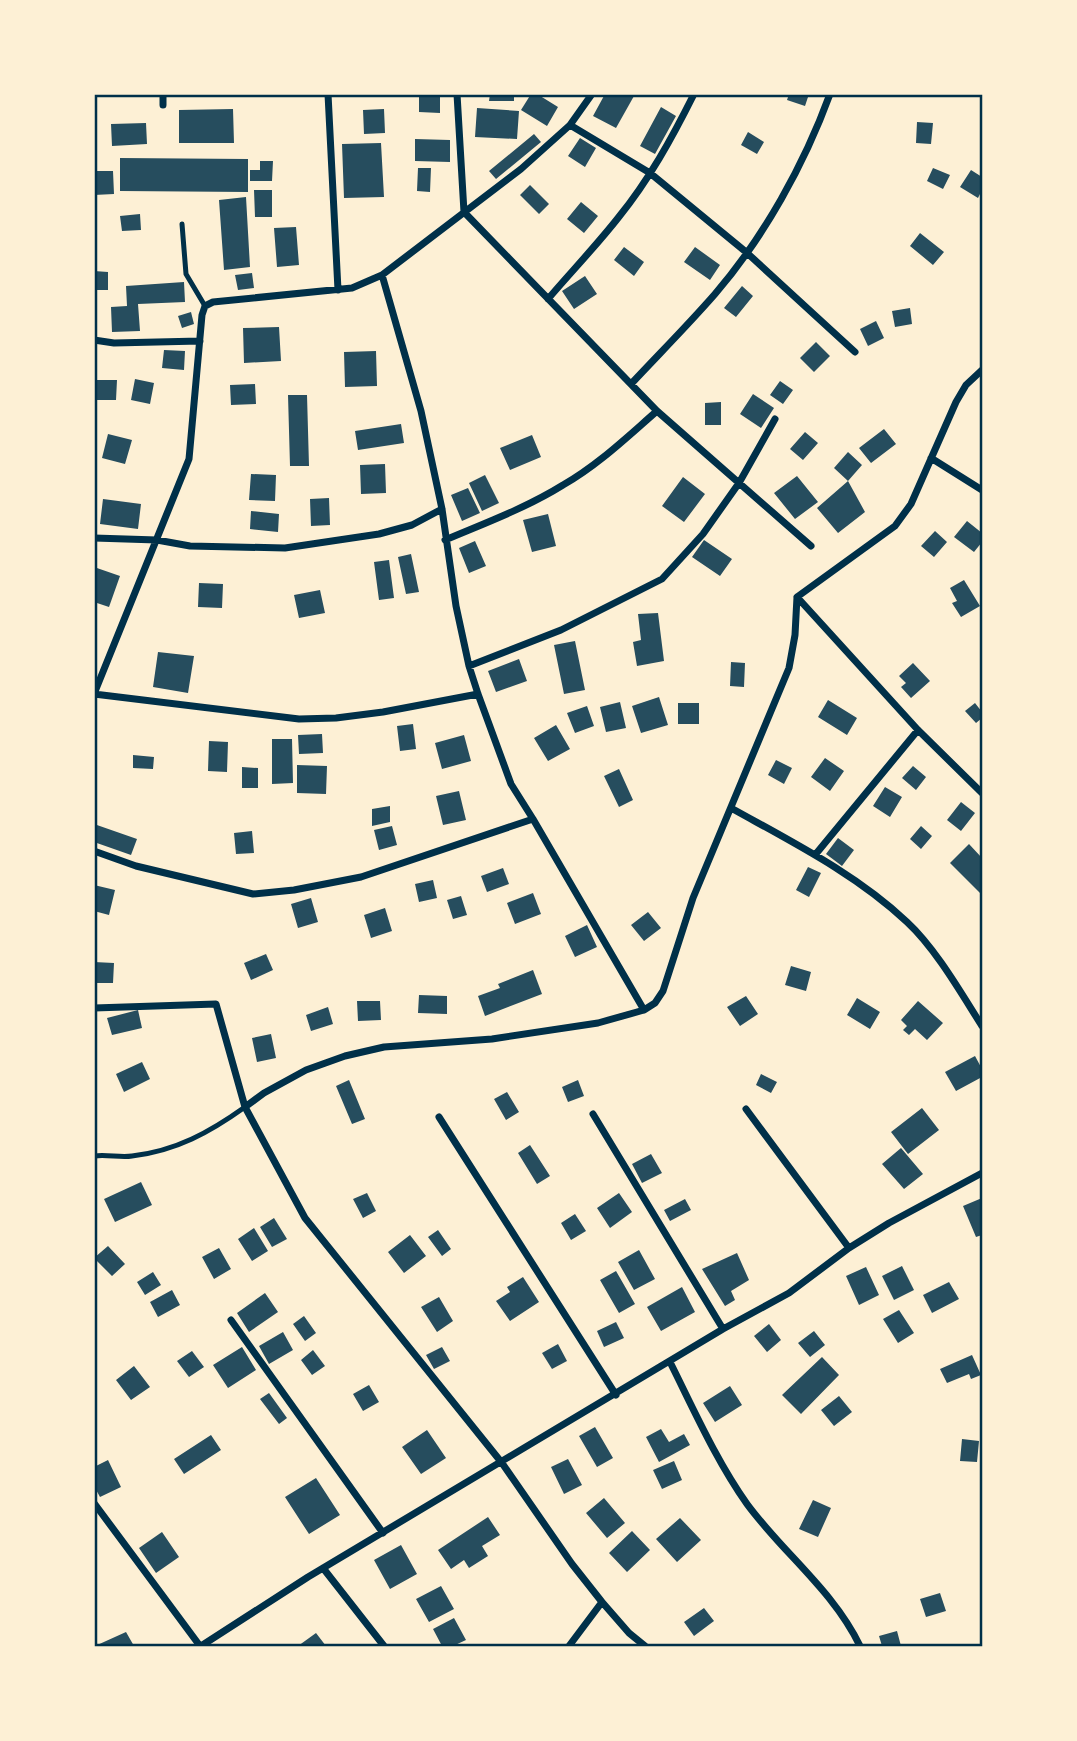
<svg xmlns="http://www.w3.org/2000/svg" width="1077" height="1741" viewBox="0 0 1077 1741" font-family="Manrope,sans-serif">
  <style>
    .building { fill: #264d5e }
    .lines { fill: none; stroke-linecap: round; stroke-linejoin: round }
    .service { stroke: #003049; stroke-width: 5 }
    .minor { stroke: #003049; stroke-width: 7 }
    .neatline { fill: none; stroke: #003049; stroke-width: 2.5 }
  </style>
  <rect width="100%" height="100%" fill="#fdf0d5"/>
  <path class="building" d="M419,94H440V113L419,112Z
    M490,94H514V101H489Z
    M531,94H537L558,107L547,126L521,110Z
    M605,94L634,96L616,128L593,116Z
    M789,94H809L805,106L787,100Z
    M661,107L676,116L655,154L640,146Z
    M477,108L519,111L517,139L475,137Z
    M233,109L234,143H179V110Z
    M384,109L385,133L364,134L363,110Z
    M917,122L933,123L931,144L916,143Z
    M146,123L147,144L112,146L111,124Z
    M748,132L764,142L757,154L741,145Z
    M534,134L541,142L496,179L489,171Z
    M580,138L596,148L585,167L568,156Z
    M415,139L450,140V162L415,161Z
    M381,143L384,197L344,198L342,144Z
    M120,158L248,159V192L120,191Z
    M260,161H273L272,181H250V170H260Z
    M418,168H431L430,192L417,191Z
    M933,168L950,175L943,189L927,181Z
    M971,170L982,177V190L978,198L960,187Z
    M94,171H113L114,194L94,195Z
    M530,185L549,204L539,214L520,195Z
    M254,190H272V217H255Z
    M246,197L250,267L224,270L219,200Z
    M581,202L598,216L584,233L567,219Z
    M140,214L141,230L122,231L120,216Z
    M296,227L299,265L277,267L274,228Z
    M920,233L944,252L933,265L910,246Z
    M624,247L644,262L634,276L614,260Z
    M695,247L720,265L710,280L684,262Z
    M94,271L108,272V290H94Z
    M252,273L254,288L238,290L235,275Z
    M585,276L597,294L574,309L562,291Z
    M184,282L185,302L138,304L140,331L112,332L111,307L127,306L126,286Z
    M742,286L753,296L736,317L724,308Z
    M910,308L912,324L895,327L892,311Z
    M191,312L194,324L182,328L178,316Z
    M876,321L884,338L868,346L860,329Z
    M279,327L281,361L244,363L243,328Z
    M816,342L830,356L814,372L800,358Z
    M164,350L185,351L184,370L162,368Z
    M376,351L377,386L345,387L344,352Z
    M135,379L154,383L150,404L131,400Z
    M94,380H117L116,400H94Z
    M780,381L793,390L783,404L770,395Z
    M255,384L256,404L231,405L230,385Z
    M753,394L774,408L761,428L740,414Z
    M288,395H307L309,466H290Z
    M721,402V425H705V403Z
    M401,424L404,443L358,450L355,431Z
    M884,429L896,444L871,463L859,448Z
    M805,432L818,443L803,460L790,449Z
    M108,434L132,440L125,464L102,458Z
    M532,435L541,457L510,470L500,448Z
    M848,452L862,465L848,481L865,512L838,533L817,508L848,481L834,468Z
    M385,464L386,493L361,494L360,465Z
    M251,474L276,475L275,501L249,500Z
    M485,475L499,503L482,511L469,483Z
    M797,476L818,502L795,519L774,493Z
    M683,477L705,494L684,522L662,506Z
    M468,488L480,513L462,521L451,495Z
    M329,498L330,525L311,526L310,499Z
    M103,499L141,504L138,529L100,524Z
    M251,511L279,514L278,532L250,529Z
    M548,514L556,546L532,552L523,520Z
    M967,521L982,533V542L974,552L954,537Z
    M935,531L947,542L934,557L921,546Z
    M704,540L732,559L720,576L692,557Z
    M475,541L486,566L469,573L459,548Z
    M411,554L419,592L406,594L398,557Z
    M389,560L394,598L379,600L374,562Z
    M94,567L120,576L109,607L94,602Z
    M964,580L980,606L961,617L952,603L957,601L950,588Z
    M199,583L223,584L222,608L198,607Z
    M320,590L325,613L299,618L294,595Z
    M658,613L664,661L637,666L633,642L641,640L638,614Z
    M575,641L585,690L564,694L554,645Z
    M158,652L194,656L188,693L153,687Z
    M519,659L527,681L496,692L488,671Z
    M731,662L745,663L744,687L730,686Z
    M913,663L930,681L911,698L901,687L906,683L899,676Z
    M659,697L668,725L641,733L632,706Z
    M828,700L857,718L847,735L818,717Z
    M620,702L626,728L606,732L600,707Z
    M678,703H699V724H678Z
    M975,703L982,712V718L976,723L965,711Z
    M587,706L594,726L575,733L567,713Z
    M413,724L416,749L400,751L397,726Z
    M556,725L570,749L548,761L534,738Z
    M322,734L323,753L299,754L298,735Z
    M464,735L471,761L442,769L435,743Z
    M272,739H292L293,783L272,784Z
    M209,741L228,742L227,772L208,771Z
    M133,755L154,757L153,769L133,768Z
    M825,758L844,771L830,791L811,777Z
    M776,760L792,768L784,784L768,775Z
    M297,765L327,766L326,794L297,793Z
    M913,766L926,777L916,790L902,778Z
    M242,767L258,768V788H242Z
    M619,769L633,800L619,807L604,776Z
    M885,787L902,797L890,817L873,806Z
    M459,791L466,820L443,825L436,796Z
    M961,802L975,813L961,831L947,820Z
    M390,806V822L372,826V809Z
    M94,824L137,839L131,855L94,842Z
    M392,826L397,845L379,850L374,830Z
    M921,826L932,836L921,849L910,839Z
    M252,831L254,853L236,854L234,833Z
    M838,838L854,850L842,866L826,854Z
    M969,844L982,858V895L950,863Z
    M808,867L821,873L809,897L796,890Z
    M503,868L509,884L487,892L481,876Z
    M433,880L437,898L419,902L415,884Z
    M94,885L115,890L109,915L94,911Z
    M533,893L541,914L515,924L507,903Z
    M461,896L467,915L453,919L447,900Z
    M311,898L318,922L298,928L291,904Z
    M385,908L392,931L371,938L364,915Z
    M648,912L661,928L644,941L631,925Z
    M587,925L597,947L575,957L565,936Z
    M266,954L273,970L251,980L244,963Z
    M94,962L114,963L113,983H94Z
    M791,966L811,972L806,991L785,985Z
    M533,970L542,994L485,1016L478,996L500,988L498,984Z
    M419,995L447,996V1014L418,1013Z
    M746,996L758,1014L740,1026L727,1007Z
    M857,998L880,1012L870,1029L847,1015Z
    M357,1001H380L381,1020L358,1021Z
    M918,1001L943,1023L927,1040L915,1029L909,1035L903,1030L907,1026L901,1020Z
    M328,1007L333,1024L311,1031L306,1015Z
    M138,1010L142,1028L112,1035L107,1018Z
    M271,1034L276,1058L257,1062L252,1038Z
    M975,1056L982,1069V1077L956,1091L945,1072Z
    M142,1062L150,1079L124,1092L116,1074Z
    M761,1074L777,1082L771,1093L756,1085Z
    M349,1080L365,1119L352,1124L336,1086Z
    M578,1080L584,1096L568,1102L562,1087Z
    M507,1092L519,1112L506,1120L494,1099Z
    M922,1108L939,1130L908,1154L891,1132Z
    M530,1145L550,1176L537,1184L518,1153Z
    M901,1148L923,1174L904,1189L882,1164Z
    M651,1154L662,1173L642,1183L632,1164Z
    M141,1182L152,1205L115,1222L104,1199Z
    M367,1193L376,1211L363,1218L353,1199Z
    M619,1193L632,1212L610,1228L597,1208Z
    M982,1198V1235L976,1237L963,1206Z
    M685,1199L691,1210L670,1221L664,1210Z
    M575,1214L586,1231L571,1240L561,1223Z
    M274,1218L287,1239L272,1247L260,1227Z
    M254,1228L268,1251L252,1261L238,1239Z
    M438,1230L451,1249L442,1256L428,1237Z
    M410,1235L426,1256L404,1273L388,1252Z
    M108,1246L125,1264L112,1276L94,1258Z
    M219,1248L231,1269L214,1279L202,1257Z
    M639,1250L655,1279L634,1290L618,1262Z
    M737,1253L749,1280L731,1291L735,1300L725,1306L702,1269Z
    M902,1266L914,1290L894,1300L882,1276Z
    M866,1267L879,1295L859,1305L846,1276Z
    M616,1271L635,1304L619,1313L600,1280Z
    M153,1272L161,1285L145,1295L137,1282Z
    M523,1277L539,1302L510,1321L496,1301L510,1292L507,1287Z
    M949,1282L959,1299L932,1313L923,1295Z
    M682,1287L695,1312L661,1331L647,1307Z
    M172,1290L180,1305L158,1317L150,1302Z
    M265,1293L278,1312L249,1332L237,1313Z
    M439,1297L453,1321L437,1332L421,1307Z
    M899,1310L914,1333L898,1343L883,1319Z
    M304,1316L316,1333L305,1341L293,1324Z
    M616,1322L624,1338L604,1347L597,1331Z
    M769,1324L781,1340L767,1352L754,1336Z
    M814,1331L825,1345L810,1357L798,1343Z
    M283,1332L293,1350L269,1364L259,1346Z
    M558,1344L567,1361L552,1369L542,1353Z
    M242,1347L256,1370L228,1388L213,1365Z
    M442,1347L450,1361L434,1369L426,1355Z
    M313,1350L325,1366L312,1375L301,1360Z
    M192,1351L204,1367L189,1377L177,1361Z
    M972,1355L981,1375L971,1379L969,1374L947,1383L940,1369Z
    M822,1357L839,1375L801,1414L782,1395Z
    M134,1366L150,1387L131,1400L116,1380Z
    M369,1385L379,1402L363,1411L353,1394Z
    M730,1386L742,1405L715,1422L703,1403Z
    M269,1393L287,1418L279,1424L260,1399Z
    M839,1396L852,1412L834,1426L821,1410Z
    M595,1427L613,1458L597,1467L579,1436Z
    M661,1429L669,1442L684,1434L690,1445L659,1462L646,1437Z
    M427,1430L446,1458L421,1474L402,1447Z
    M211,1435L221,1450L184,1474L174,1459Z
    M962,1439L979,1441L977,1462L960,1461Z
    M568,1459L582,1485L564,1494L551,1467Z
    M108,1460L121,1487L100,1497L94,1486V1467Z
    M674,1461L682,1480L662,1489L653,1470Z
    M316,1478L340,1515L309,1534L285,1497Z
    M604,1498L625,1523L607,1538L586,1513Z
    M813,1500L831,1508L818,1537L799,1529Z
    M488,1517L500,1535L482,1546L488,1556L469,1568L464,1560L451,1569L438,1550Z
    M680,1518L701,1540L677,1562L656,1539Z
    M632,1531L650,1550L627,1572L609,1553Z
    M162,1532L179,1557L156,1573L139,1548Z
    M401,1545L417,1574L390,1589L374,1560Z
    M441,1586L454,1609L429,1622L416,1599Z
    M940,1593L946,1611L926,1617L920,1599Z
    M704,1608L714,1621L694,1636L684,1622Z
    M454,1618L466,1640L453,1646H442L433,1629Z
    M897,1631L901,1646H882L879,1636Z
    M126,1632L134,1646H95Z
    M316,1633L326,1646H298Z"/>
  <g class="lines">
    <path class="service" d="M182,224L186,274L205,306
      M94,1156C107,1154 120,1158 132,1156C176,1151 210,1132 245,1107"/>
    <path class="minor" d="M163,94V105
      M328,94L338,290
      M457,94L464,212L657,411L811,546
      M570,125L650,173L746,252L855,352
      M382,275L421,411L442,509L456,606L469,666L478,694L511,784L533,819L644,1010
      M548,299C571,272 596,246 618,218C649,180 672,138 694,94
      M94,340L114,343L200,341
      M631,384C659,354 688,325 715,294C764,237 804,165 830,94
      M931,458L982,490
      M94,538L157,540L190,546L285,548L379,534L412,525L442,509
      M445,540C485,523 526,508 563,485C598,465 627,437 657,411
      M797,597L918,730L982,793
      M469,666L561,630L662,579L703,534L739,483L775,419
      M94,694L189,459L202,315L205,306L213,302L352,288L382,275L521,169L570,125L592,94
      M94,694L299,719L336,718L383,712L478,694
      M731,808C792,842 856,874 907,922C936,949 961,993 982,1026
      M94,851L136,866L253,894L294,890L361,877L533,819
      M815,855L918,730
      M94,1008L216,1004L245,1107L305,1218L502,1463L572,1564L602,1602L629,1633L645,1646
      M245,1107L264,1093L306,1070L345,1056L384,1047L492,1039L598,1023L644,1010L655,1003L663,991L693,898L789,668L795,635L797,597L895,526L911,504L956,402L966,385L982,370
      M746,1109L849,1248
      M593,1114L723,1329
      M439,1117L616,1395
      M231,1320L383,1533
      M670,1362C694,1410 716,1460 747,1504C783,1553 833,1590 860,1646
      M94,1503L200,1646
      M323,1568L384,1646
      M201,1646L308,1577L723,1329L789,1293L849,1248L889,1223L982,1173
      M569,1646L602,1602"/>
  </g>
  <rect width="1077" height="1741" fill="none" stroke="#fdf0d5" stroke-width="192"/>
  <rect x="96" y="96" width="885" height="1549" class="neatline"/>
</svg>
